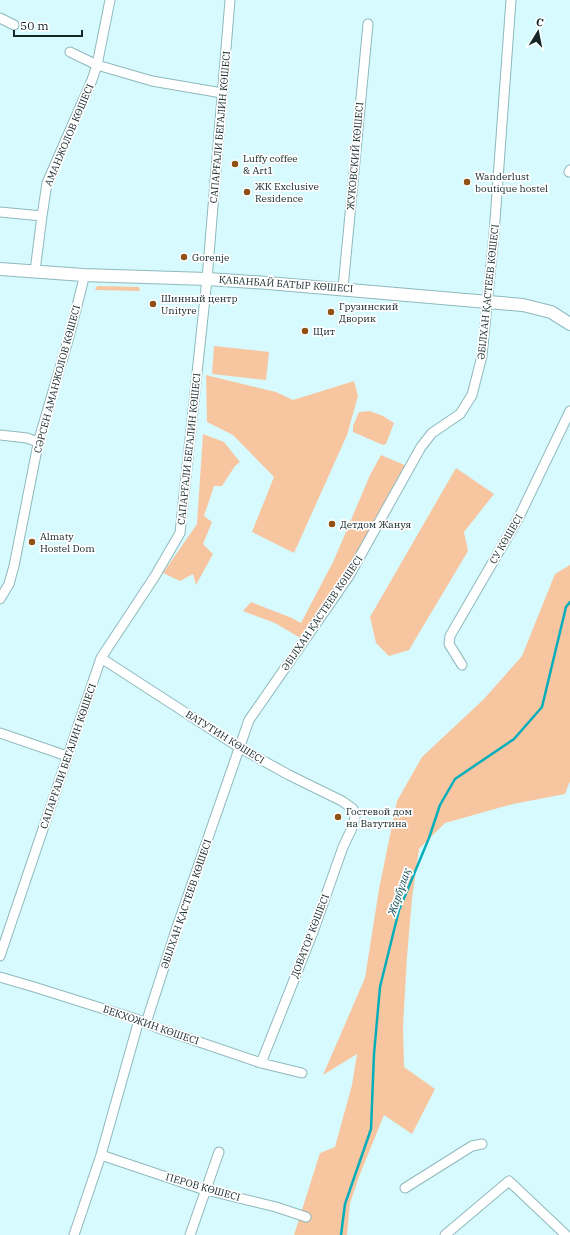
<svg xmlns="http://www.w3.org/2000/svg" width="570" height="1235" viewBox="0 0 570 1235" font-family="'IBM Plex Serif',serif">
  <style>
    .green { fill: #f7c6a0 }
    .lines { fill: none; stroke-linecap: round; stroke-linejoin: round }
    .stream { stroke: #06aebb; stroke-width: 2.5 }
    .minor-casing { stroke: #8eb9bd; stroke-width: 11 }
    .tertiary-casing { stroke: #8eb9bd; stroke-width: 14 }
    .minor { stroke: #fff; stroke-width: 9 }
    .tertiary { stroke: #fff; stroke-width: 12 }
    .poi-dot { fill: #8f5114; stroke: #fff; stroke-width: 1.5 }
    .labels { text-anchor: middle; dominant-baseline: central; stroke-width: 3.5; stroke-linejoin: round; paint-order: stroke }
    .street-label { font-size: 10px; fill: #132526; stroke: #fff }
    .poi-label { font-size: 10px; fill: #132526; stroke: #fff; text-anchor: start }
    .water-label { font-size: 11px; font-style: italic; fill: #0e4a4f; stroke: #fff }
  </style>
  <rect width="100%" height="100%" fill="#d7fafe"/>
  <path class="green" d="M97,286L139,287L140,291L95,290Z
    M214,346L269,352L266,380L212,374Z
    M206,375L276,392L293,400L354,381L358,396L347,435L294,553L252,532L274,477L233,435L207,422Z
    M370,411L383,416L394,423L386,444L383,445L353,432V426L359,412Z
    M203,434L224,442L240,462L235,466L222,486H214L204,516L212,522L203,544L213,554L196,585L193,574L180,581L163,573L197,524Z
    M381,455L407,466L353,562L302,639L275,623L243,611L251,602L292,618L301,623L334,560L370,475Z
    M456,468L494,494L464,532L468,551L409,650L389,656L376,643L370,617Z
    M570,565V781L565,794L513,804L445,823L419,849L412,898L407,957L403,1026L404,1067L435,1089L412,1134L384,1115L360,1174L350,1203L347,1235H294L320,1153L335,1147L352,1085L357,1054L323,1075L365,978L379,889L397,801L422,757L484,699L522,656L555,574Z"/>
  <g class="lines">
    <path class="stream" d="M341,1235L345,1204L371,1129L374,1054L380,987L399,910L429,838L440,805L455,779L514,739L542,707L566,607L570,602"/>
    <g class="minor-casing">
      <path id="minor" d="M0,18L14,25
        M70,52L97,65L152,81L222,93
        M569,172L570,170
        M0,212L42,216
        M35,271L42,216L47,183L92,80L97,65L110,0
        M343,288L368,24
        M0,435L27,438L38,442
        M0,599L9,584L14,566L39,439L69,337L83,282V275
        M101,658L240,748L289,775L342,801L353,809L355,818L352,828L343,847L313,932L261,1063
        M462,665L449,644L450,636L519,517L570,411
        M0,733L67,756
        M0,956L101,658L155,576L180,533L207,279L230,0
        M0,977L34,987L139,1020L158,1028L261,1063L302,1073
        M146,1023L176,930L249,720L349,576L421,447L432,433L460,414L472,395L482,356L494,234L511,0
        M101,1155L202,1189L276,1207L306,1217
        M405,1188L472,1146L482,1144
        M74,1235L101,1155L139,1020
        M190,1235L219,1152
        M445,1235L509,1181L566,1235"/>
    </g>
    <g class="tertiary-casing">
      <path id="tertiary" d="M0,269L83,275L207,279L268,283L523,305L551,312L570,324"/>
    </g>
    <use href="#minor" class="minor"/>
    <use href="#tertiary" class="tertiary"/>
  </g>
  <g class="poi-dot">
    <circle cx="235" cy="164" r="4"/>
    <circle cx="467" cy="182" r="4"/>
    <circle cx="247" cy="192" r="4"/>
    <circle cx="184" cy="257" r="4"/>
    <circle cx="153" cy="304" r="4"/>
    <circle cx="331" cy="312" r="4"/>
    <circle cx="305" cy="331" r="4"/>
    <circle cx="332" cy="524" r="4"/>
    <circle cx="32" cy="542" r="4"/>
    <circle cx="338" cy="817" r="4"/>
  </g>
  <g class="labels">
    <g class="street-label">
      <text transform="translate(220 127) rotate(-85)">САПАРҒАЛИ БЕГАЛИН КӨШЕСІ</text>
      <text transform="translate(69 135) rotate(-67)">АМАНЖОЛОВ КӨШЕСІ</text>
      <text transform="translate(355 156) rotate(-85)">ЖУКОВСКИЙ КӨШЕСІ</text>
      <text transform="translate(286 284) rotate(4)">ҚАБАНБАЙ БАТЫР КӨШЕСІ</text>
      <text transform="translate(488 292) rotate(-84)">ӘБІЛХАН ҚАСТЕЕВ КӨШЕСІ</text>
      <text transform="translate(57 379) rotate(-75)">СӘРСЕН АМАНЖОЛОВ КӨШЕСІ</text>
      <text transform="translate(189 449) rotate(-84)">САПАРҒАЛИ БЕГАЛИН КӨШЕСІ</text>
      <text transform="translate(506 539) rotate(-60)">СУ КӨШЕСІ</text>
      <text transform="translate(322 613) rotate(-56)">ӘБІЛХАН ҚАСТЕЕВ КӨШЕСІ</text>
      <text transform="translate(225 737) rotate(32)">ВАТУТИН КӨШЕСІ</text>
      <text transform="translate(68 756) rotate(-71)">САПАРҒАЛИ БЕГАЛИН КӨШЕСІ</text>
      <text transform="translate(186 904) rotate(-71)">ӘБІЛХАН ҚАСТЕЕВ КӨШЕСІ</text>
      <text transform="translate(310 936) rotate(-69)">ДОВАТОР КӨШЕСІ</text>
      <text transform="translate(151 1025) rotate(19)">БЕКХОЖИН КӨШЕСІ</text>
      <text transform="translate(203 1187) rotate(16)">ПЕРОВ КӨШЕСІ</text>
    </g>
    <g class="poi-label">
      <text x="243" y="158">Luffy coffee<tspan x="243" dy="12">&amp; Art1</tspan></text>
      <text x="475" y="176">Wanderlust<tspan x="475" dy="12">boutique hostel</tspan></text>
      <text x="255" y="186">ЖК Exclusive<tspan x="255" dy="12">Residence</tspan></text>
      <text x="192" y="257">Gorenje</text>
      <text x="161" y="298">Шинный центр<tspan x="161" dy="12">Unityre</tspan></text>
      <text x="339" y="306">Грузинский<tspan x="339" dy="12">Дворик</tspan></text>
      <text x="313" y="331">Щит</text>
      <text x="340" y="524">Детдом Жануя</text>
      <text x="40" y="536">Almaty<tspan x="40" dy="12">Hostel Dom</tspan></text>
      <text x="346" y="811">Гостевой дом<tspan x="346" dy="12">на Ватутина</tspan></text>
    </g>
    <g class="water-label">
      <text transform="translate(399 892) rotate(-71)">Жарбұлақ</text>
    </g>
  </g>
  <g transform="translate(538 32) rotate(10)" stroke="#ffffff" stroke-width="3" paint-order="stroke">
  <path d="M0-3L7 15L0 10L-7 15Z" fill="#132526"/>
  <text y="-6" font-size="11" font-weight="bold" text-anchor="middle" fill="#132526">С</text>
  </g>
  <path d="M14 30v6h68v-6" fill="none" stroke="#132526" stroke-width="2"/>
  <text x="20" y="30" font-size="12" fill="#132526" stroke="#ffffff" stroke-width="3" paint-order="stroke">50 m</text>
</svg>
